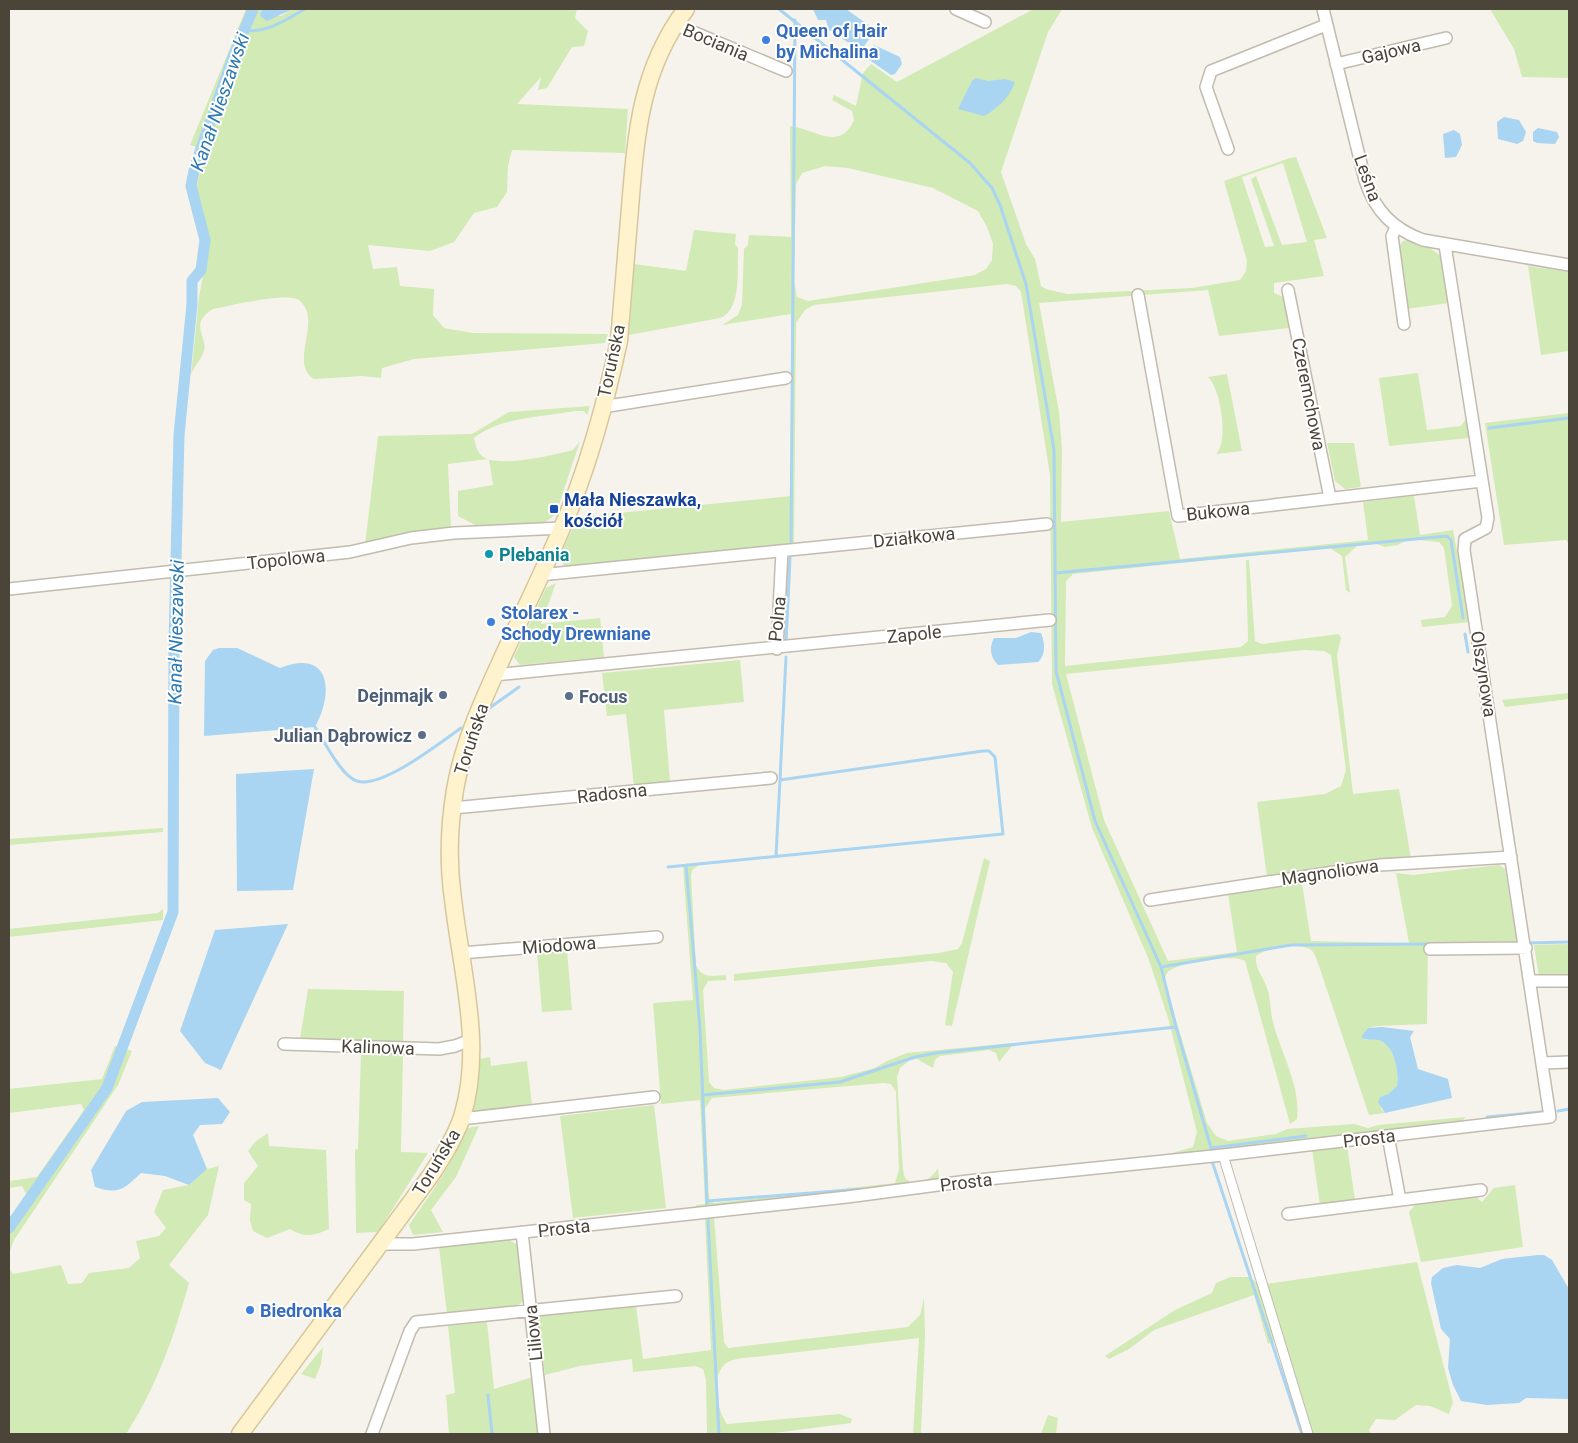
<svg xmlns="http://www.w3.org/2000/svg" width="1578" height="1443" viewBox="0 0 1578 1443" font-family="Roboto,sans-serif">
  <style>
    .green { fill: #d2eab5; fill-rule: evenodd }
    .water { fill: #a9d4f2 }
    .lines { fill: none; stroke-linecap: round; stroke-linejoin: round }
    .stream { stroke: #a9d4f2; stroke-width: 3 }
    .canal { stroke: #a9d4f2; stroke-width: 11 }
    .pedestrian-casing { stroke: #c2bbae; stroke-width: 11 }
    .minor-casing { stroke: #c2bbae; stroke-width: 14 }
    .secondary-casing { stroke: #d6c79b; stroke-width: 19 }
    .pedestrian { stroke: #fff; stroke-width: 9 }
    .minor { stroke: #fff; stroke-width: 11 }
    .secondary { stroke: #fff3cd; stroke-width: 16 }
    .shop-dot { fill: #3f7fe0; stroke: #fff; stroke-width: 2 }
    .transit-dot { fill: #1a4fb4; stroke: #fff; stroke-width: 2 }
    .culture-dot { fill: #0f9aa8; stroke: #fff; stroke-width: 2 }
    .service-dot { fill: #5c6f8a; stroke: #fff; stroke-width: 2 }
    .labels { text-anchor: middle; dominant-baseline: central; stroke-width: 4; stroke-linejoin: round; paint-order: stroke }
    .shop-label { font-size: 18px; font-weight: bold; fill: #366cbe; stroke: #fff; text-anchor: start }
    .street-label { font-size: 18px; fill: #4b4439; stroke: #fff }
    .transit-label { font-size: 18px; font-weight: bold; fill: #164399; stroke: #fff; text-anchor: start }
    .culture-label { font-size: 18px; font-weight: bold; fill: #0d838f; stroke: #fff; text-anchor: start }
    .service-label { font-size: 18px; font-weight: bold; fill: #4e5e75; stroke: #fff; text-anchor: end }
    .water-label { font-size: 19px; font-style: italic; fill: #2e7ab2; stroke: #fff }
  </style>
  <rect width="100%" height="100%" fill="#f6f3ec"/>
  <path class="green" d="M246,9H262L260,16H281L293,9H577L575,18L588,31L584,46L572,47L547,88L538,90L541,77L517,104L628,109L625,153L512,150L508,166L507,192L497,207L474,213L454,242L430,251L368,245L373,269L397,267L400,286L434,289L433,315L444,328L473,333L608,334L605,343L414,359L382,368L381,378L362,376L314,379C288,363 323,321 300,301C288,291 229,306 213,309C188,324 208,337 204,350C202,359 194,366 191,375L199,297L210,238L195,194L205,150L190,145Z
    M1030,9H1064L1061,11L1048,32L1001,172L1026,244L1035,259L1041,286L1046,289L1067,294L1192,288L1240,280L1246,271L1247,261L1224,181L1290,158L1296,157L1327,238L1314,240L1324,276L1274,283V293L1283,297L1289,328L1219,336L1208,290L1039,303L1059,412L1062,448L1061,522L1169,511L1180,559L1368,540L1363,502L1414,496L1420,535L1453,530L1470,622L1422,627L1421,620L1445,617L1452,606L1444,548L1439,542L1409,539L1398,545L1385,547L1374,543L1358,545L1345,557L1350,593L1346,590L1342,556L1330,548L1073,574L1066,581L1065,666L1241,647L1248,641L1246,560H1249L1255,641L1262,644L1339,634L1341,638L1337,655L1353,794L1399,789L1411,858L1267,877L1257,802L1325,794L1341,786L1346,770L1331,655L1324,651L1305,650L1066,674L1104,820L1168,961L1237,952L1228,894L1302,883L1311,941L1409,943L1396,873L1413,875L1499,865L1505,869L1517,944L1428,943L1427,1024L1376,1026L1368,1028L1365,1040C1369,1040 1377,1039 1381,1041C1395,1048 1399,1072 1397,1086L1388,1094L1380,1097L1381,1109L1385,1113L1369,1115L1319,966C1317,961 1315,952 1310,949C1298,942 1266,948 1256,956C1255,969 1263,976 1267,988C1271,999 1270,1011 1273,1022C1281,1054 1301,1085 1297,1119L1290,1124L1245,961C1234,954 1178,962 1168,972C1165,975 1165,978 1165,983L1207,1123L1216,1136L1228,1141L1276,1134L1287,1129L1354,1124L1368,1128L1378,1125L1466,1117L1460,1123L1165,1158V1155L1193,1147L1197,1132L1168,1018L1149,960L1092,828L1052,684L1050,475L1021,292L1016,286L1007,284L814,305L805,310L796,323L794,544L565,567L559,558L578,517L792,496L791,314L722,325L738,315L742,305L744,249L748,245L749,235L791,237L790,126C813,128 840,153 854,120L852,111L832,100L834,95L856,106L863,73L871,64L897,82L1030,11ZM1283,163L1307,242L1282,245L1256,176L1251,179L1274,246L1265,247L1242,177ZM825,166L848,168L933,188L978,211L987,227L993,244L992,260L986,269L975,275L808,301L797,297L794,281L796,184L802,173Z
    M1490,9H1569V78L1522,77L1514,49Z
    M694,230L736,234L735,244L738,248C737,268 742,310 720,318L629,335L634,264L686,271Z
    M1409,240L1426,245L1442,257L1449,303L1406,309L1398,248L1403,241Z
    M1528,266L1569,272V351L1541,355Z
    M1418,373L1427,430L1461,426L1466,419L1469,438L1389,446L1379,378Z
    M1227,374L1242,451L1216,454C1229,441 1221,389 1208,377Z
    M590,406L587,415L584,411H575C542,417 501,417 474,438C476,446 477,454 485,458C504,467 553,455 573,450L580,441L556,514L543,524L475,525L458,516V491L493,485L489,459L448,464L451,528L416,531L365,545L378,436L472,434L509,412Z
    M1569,413V544L1566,540L1504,545L1485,423Z
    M1327,443H1354L1361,487L1345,489L1335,481Z
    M556,583L541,624L600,618L604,657L520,665L514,657L546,588Z
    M740,660L744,702L664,710L670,782L634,786L626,714L607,716L602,673Z
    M1569,693V699L1505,707L1502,700Z
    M163,828V832L9,845V839Z
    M984,858L990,861L952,1026L945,1025L953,972L946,963L931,961L734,981V974L939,953L958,949L962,943Z
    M699,865L692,870L691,876L696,965C702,979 713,976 726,975V980L708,981L703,990L709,1082L714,1088L724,1090L841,1077L875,1068L887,1061L907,1053L1012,1043L1011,1047L999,1062L996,1053L989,1050L940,1056L935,1060L933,1068L917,1059L910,1060L900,1068L897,1077L903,1170L905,1178L910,1182C924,1183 930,1180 938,1168L939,1179L947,1180L697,1210L696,1205L705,1204L700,1100L661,1104L653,1003L693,1000L683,867ZM883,1083L891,1084L896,1092L899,1170L895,1183L714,1203L709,1199L705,1108L712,1098Z
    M163,909V920L9,937V929L158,913Z
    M1569,944V977H1539L1534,945Z
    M567,951L572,1010L542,1012L537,953Z
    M308,989L404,991L403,1044L300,1039Z
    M115,1046L132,1051L118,1085L14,1240L9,1254V1219L26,1194L22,1186L9,1188V1181L37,1177L84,1110L81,1104L9,1113V1089L102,1079Z
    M361,1053L403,1054L401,1152L428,1153L378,1232L356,1233L355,1150L358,1149Z
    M490,1057L491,1066L527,1061L532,1105L472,1112L476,1094L478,1059Z
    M654,1105L666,1208L573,1218L560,1116Z
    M479,1126L456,1177L431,1210L443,1232L413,1235L409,1225C431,1193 453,1164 467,1128Z
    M268,1133L269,1146L326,1150L329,1229C314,1236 304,1238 290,1229L267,1238L253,1231L250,1221L251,1204L244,1200V1183L258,1166L248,1151L256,1141Z
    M1347,1145L1355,1200L1320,1205L1312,1149Z
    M219,1166L208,1215L169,1265L189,1283C174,1337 156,1388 126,1434H9V1269L13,1274L61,1265L68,1284L82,1283L89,1273L129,1268L140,1258L136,1241L159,1236L166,1228L154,1212L163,1190L189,1185L207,1169Z
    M1515,1185L1523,1247L1421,1262L1409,1212L1415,1205L1475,1196L1482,1202L1494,1188Z
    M705,1217H714L724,1342L728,1348L908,1327L920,1315L924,1298L925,1336L921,1434H913L919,1338L755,1357C746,1358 732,1358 725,1364C710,1378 717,1410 727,1424L840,1414L852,1419L851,1423L767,1434H707L706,1380L703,1369L695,1366L633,1372L632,1359L580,1366L545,1375L538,1321L543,1313L636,1306L643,1359L711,1350Z
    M508,1239L519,1246L524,1300L519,1305L447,1314L439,1247Z
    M1417,1262L1453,1402L1449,1414L1430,1406L1416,1405L1395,1420L1376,1419L1369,1430L1371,1434H1313L1267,1284Z
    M1230,1277H1250L1257,1283L1275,1341L1268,1344L1254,1295L1154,1330L1129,1349L1109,1359L1105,1356L1175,1310L1212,1293L1216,1283Z
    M487,1322L494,1389L533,1377L538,1434H449L446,1395L455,1393L448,1326Z
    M323,1347L321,1364L315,1379L301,1374Z
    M1048,1415L1058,1418L1056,1434H1041Z"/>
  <path class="water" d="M262,9H293L267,21L260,16Z
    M813,9H846L874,29L873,33L861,51L829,30L826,20H818Z
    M874,45L900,57L902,64L895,74L891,75L868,59Z
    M976,78L988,81L1005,79L1015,82C1010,97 997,109 984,116L958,109L972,81Z
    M1504,117L1519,120L1526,132L1523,141L1517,144L1498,139L1497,122Z
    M1538,128L1557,132L1559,137L1555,144L1537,143L1533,141V132Z
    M1454,130L1460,134L1462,145L1456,157L1445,158L1443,134Z
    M1031,632L1041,633C1045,643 1046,655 1038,662L998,665C990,657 989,648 994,638H1016Z
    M219,648H237L280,668C331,648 334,693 315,727L204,736L205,661L213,650Z
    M314,769L293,890L237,891L236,774Z
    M288,924L221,1070L205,1063L180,1031L215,930Z
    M1382,1027L1414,1031L1410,1037L1418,1069L1448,1079L1452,1098L1385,1113L1378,1102L1380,1097L1388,1094L1397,1086C1399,1072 1395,1048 1381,1041C1374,1038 1367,1042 1361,1037L1368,1028Z
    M218,1098L230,1112L222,1124L200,1125L193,1135L207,1169L189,1185L165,1176L141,1173C124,1189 119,1195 95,1187L91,1170L126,1111L142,1102Z
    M1538,1255H1544L1552,1260L1569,1289V1399L1526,1398L1519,1403L1487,1405L1461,1401L1453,1385L1448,1368L1450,1339L1441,1329L1431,1283L1432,1277L1443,1268L1457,1265L1480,1268L1502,1259Z"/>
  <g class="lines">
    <path class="stream" d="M779,9L970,163L992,188L1000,205L1026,284L1054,450L1056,671L1095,821L1161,967L1291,945L1431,944
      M244,30C266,34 287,19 305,9
      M1489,428L1569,418
      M791,542L795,20
      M1055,573L1447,536L1451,540L1463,618
      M1465,634L1468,652
      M786,643L790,558
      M488,709L519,687
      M315,727C324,741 342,777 357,781C382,789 441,742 461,728
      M780,780L786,657
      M686,865L700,1029L707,1204
      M668,867L1003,834L995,757L989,751H983L780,780L776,856
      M1525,943L1569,942
      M1176,1027L1211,1148L1306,1136
      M703,1095L840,1082L915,1057L936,1053L1176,1027L1161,967
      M1558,1111L1569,1109
      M1487,1117L1541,1112
      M1212,1161L1302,1434
      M707,1201L863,1189
      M708,1220L719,1434
      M488,1395L492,1434"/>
    <path class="canal" d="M9,1228L107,1088L173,912L174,643L179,435L192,304V281L201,270L205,240L191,186L195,166L233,57L253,9"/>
    <g class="pedestrian-casing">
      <path id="pedestrian" d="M1223,1155L1308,1434"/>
    </g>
    <g class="minor-casing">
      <path id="minor" d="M956,9L985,22
        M1323,9L1365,180C1375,211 1393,229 1423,240L1569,265
        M674,24L786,71
        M1336,64L1446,38
        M1228,149L1206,87L1211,71L1326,25
        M1396,227L1392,236L1404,324
        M1288,290L1330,498
        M1138,295L1178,516L1482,481
        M602,407L786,378
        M540,575L1047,524
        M9,589L350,552L411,538L454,533L562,528
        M777,649L782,551
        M494,675L1050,620
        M453,808L771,778
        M1150,900L1380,865L1511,857
        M1430,949L1526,948
        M461,953L657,937
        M1531,981H1569
        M284,1044L439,1049L455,1046L470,1040
        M1543,1063L1569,1062
        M461,1119L654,1097
        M1388,1136L1400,1200
        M1288,1214L1481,1190
        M522,1232L544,1434
        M382,1244H413L847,1197L968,1181L1223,1155L1550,1117L1464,550L1465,539L1486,528L1488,518L1445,245
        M372,1434L410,1331L416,1322L676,1296"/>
    </g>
    <g class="secondary-casing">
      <path id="secondary" d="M240,1434L431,1175C443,1157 455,1138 462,1117C484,1047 461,970 453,899C448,864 449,826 455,790C463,742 484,698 504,654C523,613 543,572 561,530C586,474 606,401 619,341C623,297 626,252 630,208C636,135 640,70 686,9"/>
    </g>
    <use href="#pedestrian" class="pedestrian"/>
    <use href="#minor" class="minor"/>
    <use href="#secondary" class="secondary"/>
  </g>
  <g class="shop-dot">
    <circle cx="766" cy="40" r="5"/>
    <circle cx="491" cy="622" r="5"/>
    <circle cx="250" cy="1310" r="5"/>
  </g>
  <rect class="transit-dot" x="549" y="504" width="10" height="10" rx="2.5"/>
  <circle class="culture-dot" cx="489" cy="554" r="5"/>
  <g class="service-dot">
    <circle cx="443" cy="695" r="5"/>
    <circle cx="569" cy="696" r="5"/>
    <circle cx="422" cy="735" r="5"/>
  </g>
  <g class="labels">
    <g class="shop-label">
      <text x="776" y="30">Queen of Hair<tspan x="776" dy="21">by Michalina</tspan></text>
      <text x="501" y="612">Stolarex -<tspan x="501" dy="21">Schody Drewniane</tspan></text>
      <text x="260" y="1310">Biedronka</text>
    </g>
    <g class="street-label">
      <text transform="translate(716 42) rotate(23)">Bociania</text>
      <text transform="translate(1391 51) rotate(-13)">Gajowa</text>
      <text transform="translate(1368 178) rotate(70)">Leśna</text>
      <text transform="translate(611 361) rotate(-78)">Toruńska</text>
      <text transform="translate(1309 394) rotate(79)">Czeremchowa</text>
      <text transform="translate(1218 511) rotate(-6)">Bukowa</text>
      <text transform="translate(914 537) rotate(-6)">Działkowa</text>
      <text transform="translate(286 559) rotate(-6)">Topolowa</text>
      <text transform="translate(777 619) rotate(-84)">Polna</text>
      <text transform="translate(914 634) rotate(-6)">Zapole</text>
      <text transform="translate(1484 674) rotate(81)">Olszynowa</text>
      <text transform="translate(471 739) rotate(-72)">Toruńska</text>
      <text transform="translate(612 793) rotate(-6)">Radosna</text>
      <text transform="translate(1330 872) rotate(-8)">Magnoliowa</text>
      <text transform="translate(559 945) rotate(-4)">Miodowa</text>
      <text transform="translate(378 1047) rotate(2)">Kalinowa</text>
      <text transform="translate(1369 1138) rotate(-7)">Prosta</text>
      <text transform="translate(436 1162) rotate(-59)">Toruńska</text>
      <text transform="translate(966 1182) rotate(-7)">Prosta</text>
      <text transform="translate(564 1228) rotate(-6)">Prosta</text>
      <text transform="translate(533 1333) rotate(-96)">Liliowa</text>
    </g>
    <g class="transit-label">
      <text x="564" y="499">Mała Nieszawka,<tspan x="564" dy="21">kościół</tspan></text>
    </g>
    <g class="culture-label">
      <text x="499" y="554">Plebania</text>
    </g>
    <g class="service-label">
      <text x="433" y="695">Dejnmajk</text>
      <text x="579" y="696" text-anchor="start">Focus</text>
      <text x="412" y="735">Julian Dąbrowicz</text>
    </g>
    <g class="water-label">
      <text transform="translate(220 102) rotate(-71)">Kanał Nieszawski</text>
      <text transform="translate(176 632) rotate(-89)">Kanał Nieszawski</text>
    </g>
  </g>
  <rect width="1578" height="1443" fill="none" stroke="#4b4439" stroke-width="20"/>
</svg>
